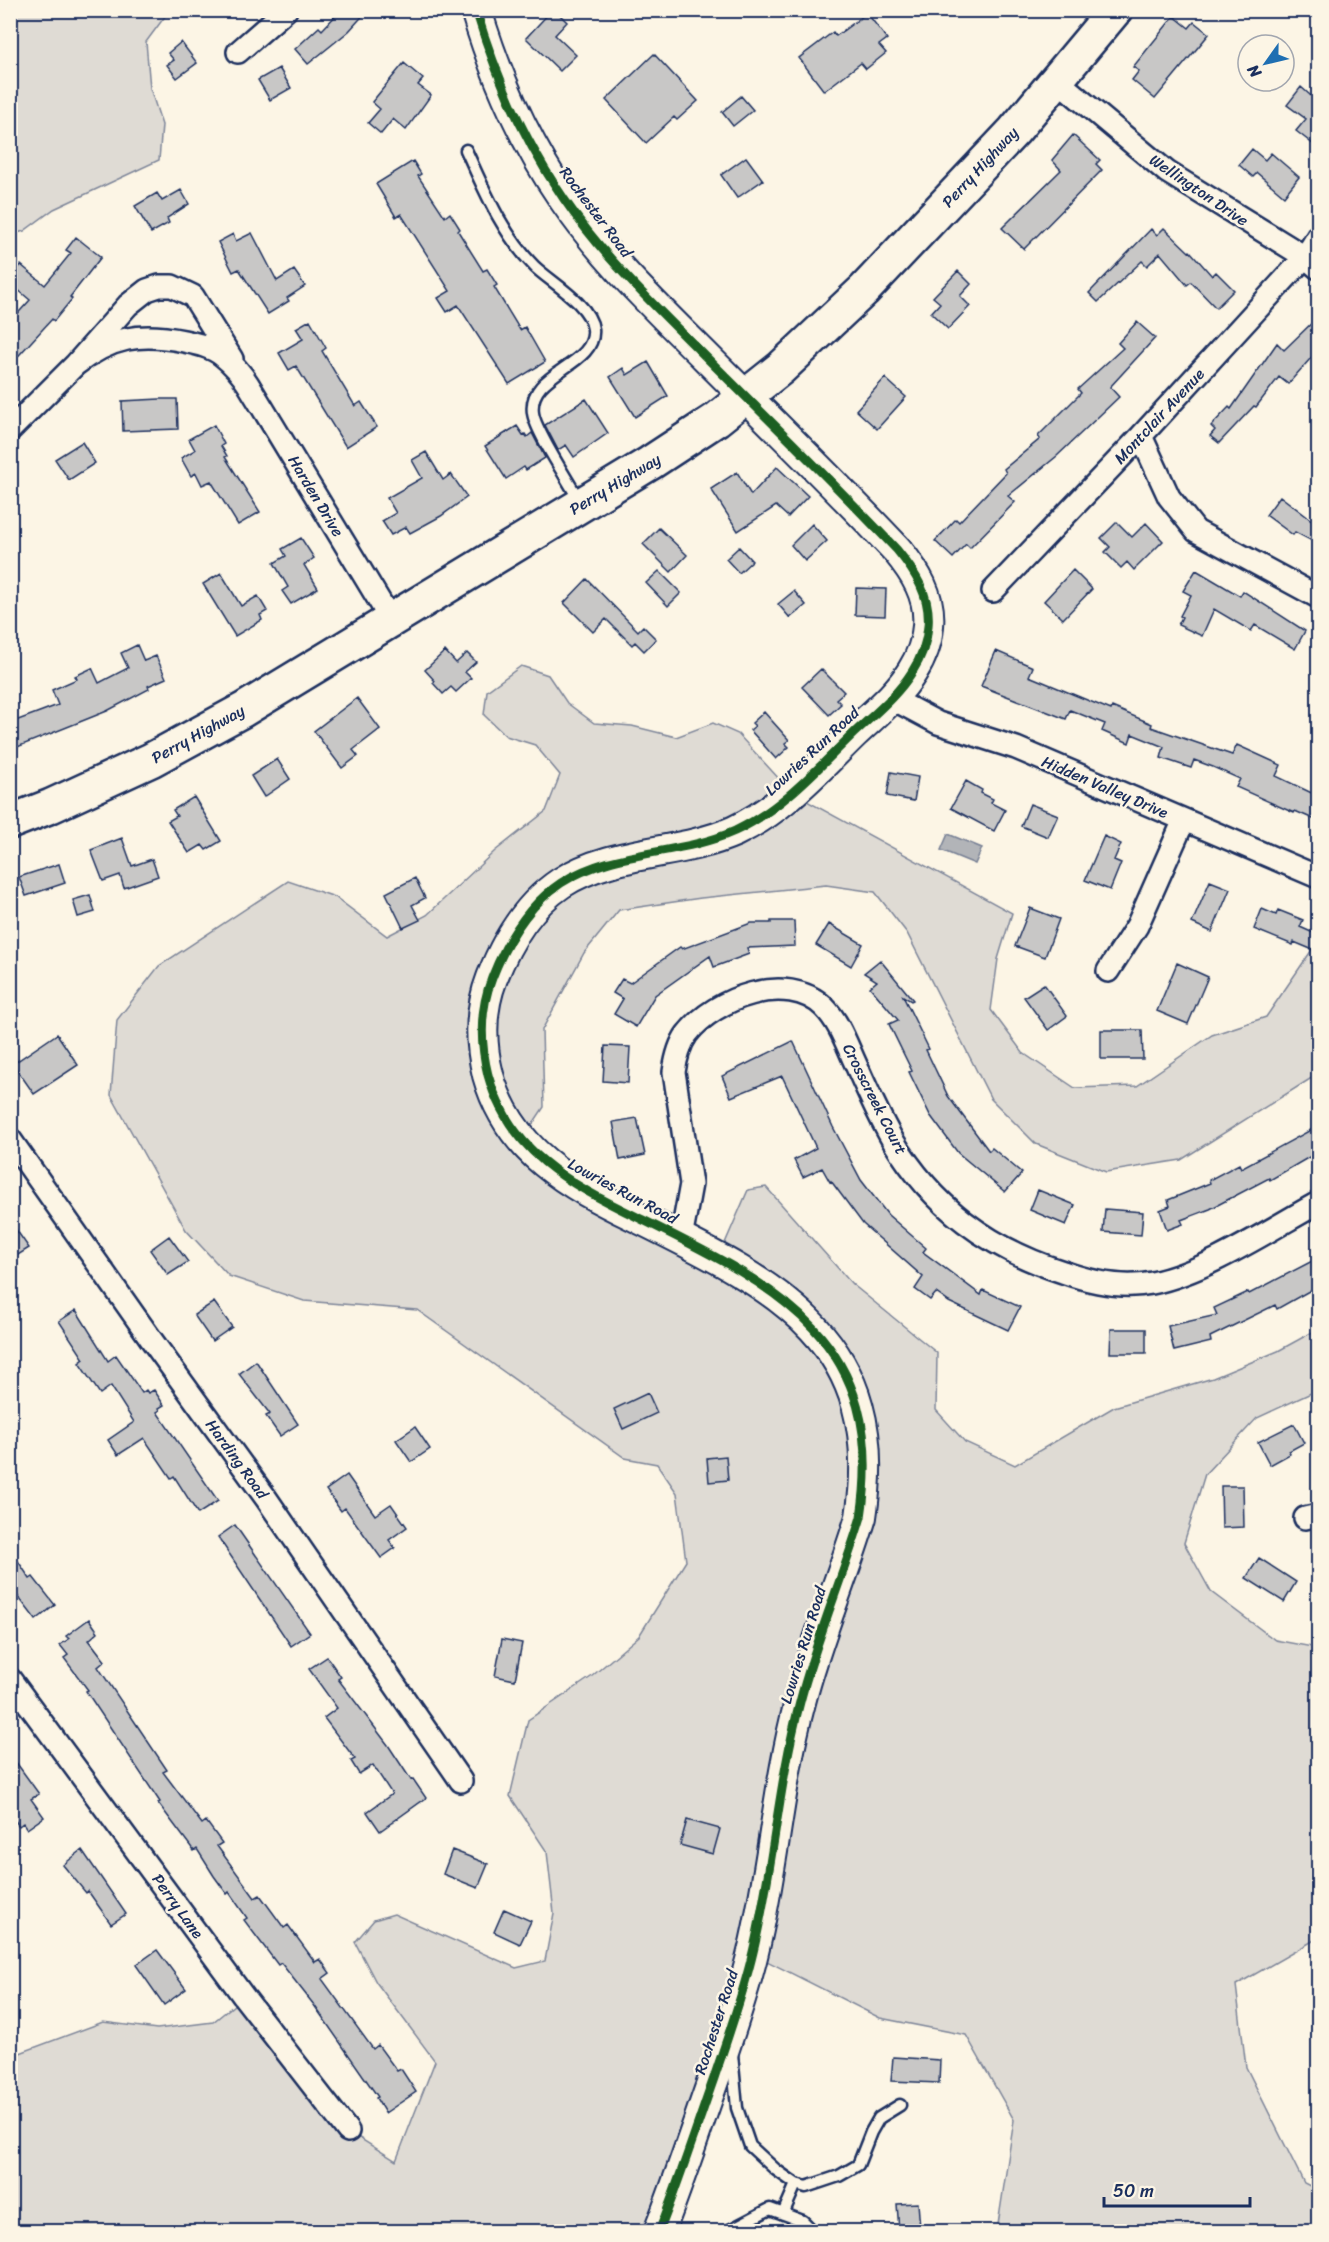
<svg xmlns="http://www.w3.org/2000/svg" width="1329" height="2242" viewBox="0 0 1329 2242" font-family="Sriracha,sans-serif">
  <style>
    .green { fill: #dfdbd4; stroke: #7d8599; stroke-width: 1.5 }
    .water { fill: #b2b4b8; stroke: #767f94; stroke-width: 1.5 }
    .building { fill: #c8c7c6; stroke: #1b2f5e; stroke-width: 1.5 }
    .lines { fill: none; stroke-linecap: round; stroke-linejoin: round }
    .lane-casing { stroke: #1b2f5e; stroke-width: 15 }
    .street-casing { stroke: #1b2f5e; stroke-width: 26 }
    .secondary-casing { stroke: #1b2f5e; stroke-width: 34 }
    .primary-casing { stroke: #1b2f5e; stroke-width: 38 }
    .lane { stroke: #fcf5e5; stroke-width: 10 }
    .street { stroke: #fcf5e5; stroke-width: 21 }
    .secondary { stroke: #fcf5e5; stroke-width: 30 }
    .primary { stroke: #fcf5e5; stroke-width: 33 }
    .cycleway-casing { stroke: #fcf5e5; stroke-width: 13 }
    .cycleway { stroke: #1b5e20; stroke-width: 9 }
    .labels { text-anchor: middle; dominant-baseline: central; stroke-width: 5; stroke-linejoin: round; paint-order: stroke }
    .street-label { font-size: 16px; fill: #1b2f5e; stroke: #fcf5e5 }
  </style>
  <rect width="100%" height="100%" fill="#fcf5e5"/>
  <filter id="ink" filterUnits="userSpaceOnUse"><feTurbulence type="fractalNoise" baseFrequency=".0167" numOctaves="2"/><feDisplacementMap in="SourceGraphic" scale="12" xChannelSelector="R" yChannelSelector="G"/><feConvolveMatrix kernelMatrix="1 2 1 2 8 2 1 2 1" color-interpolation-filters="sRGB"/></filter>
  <g filter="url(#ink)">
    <path class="green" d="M10,11H169L146,42L150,88L162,125L159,160L54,209L24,231L11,235Z
      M521,666L548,675L567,703L594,723L632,726L676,737L713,723L738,734L792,793L1012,913L998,959L991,1010L1023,1053L1075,1088L1137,1086L1212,1035L1266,1017L1318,941V1074L1181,1160L1106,1172L1036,1144L991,1099L907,933L875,892L826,885L701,898L619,910L584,953L542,1030L544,1107L522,1140L719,1257L748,1190L766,1187L852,1284L937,1353L936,1410L965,1442L1015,1465L1114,1407L1213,1378L1278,1351L1318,1329V1392L1311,1393L1257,1418L1205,1474L1184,1543L1211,1592L1275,1640L1318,1648V1938L1236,1985L1246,2067L1304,2183L1318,2190V2231H997L1014,2120L966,2035L880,2018L753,1954L659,2231L11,2232V2052L20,2053L103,2022L157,2029L213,2022L244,1997L348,2131L396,2161L435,2061L376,1982L355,1942L374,1920L394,1914L516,1968L545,1961L554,1913L547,1852L510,1796L528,1720L591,1677L639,1636L686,1561L677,1493L657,1464L625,1458L417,1310L304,1301L229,1276L186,1230L111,1095L117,1020L159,966L288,881L335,897L387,936L427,915L495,851L546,811L560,775L535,745L506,736L484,715L487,691Z"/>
    <path class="water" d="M948,834L982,848L975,864L941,850Z"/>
    <path class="building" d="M341,10H368L349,31L308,64L295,49L319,27L322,30Z
      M552,10H555L567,22L555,35L576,55L560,71L526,38Z
      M867,13L887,39L879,45L886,53L866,69L861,63L824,91L799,58L833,32L836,36Z
      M1174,16L1189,28L1194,22L1209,34L1155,99L1132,80L1139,71L1133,67Z
      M181,42L197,63L177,78L167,65L174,60L168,53Z
      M654,54L698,101L677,120L674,117L646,143L606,100Z
      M404,63L423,79L418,85L431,95L406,130L393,119L381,134L368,123L380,109L372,102Z
      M279,68L291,88L270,100L258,80Z
      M1301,87L1318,102V148L1296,131L1306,119L1287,105Z
      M741,96L753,110L733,126L722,112Z
      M1073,135L1100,160L1096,164L1102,170L1024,249L1002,228L1061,170L1052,160Z
      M1252,149L1265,160L1271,153L1299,177L1284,196L1257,173L1253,177L1239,165Z
      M746,157L763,180L737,198L721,175Z
      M413,161L421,174L418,176L445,217L450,213L460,229L458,231L483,271L487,269L497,285L494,287L520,330L525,327L545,362L509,384L458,305L447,312L438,298L450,291L401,214L396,217L376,184Z
      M181,190L189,204L167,218L169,223L151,233L135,206L157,193L162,201Z
      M1164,228L1189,252L1190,251L1212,276L1216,272L1234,290L1216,308L1191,282L1187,285L1160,253L1147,266L1142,261L1098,302L1089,293L1151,229L1157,235Z
      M252,233L277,281L294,270L305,286L287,298L289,301L268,314L239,269L233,272L218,242L233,234L236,241Z
      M76,237L101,257L70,297L72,299L54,321L52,319L10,365V322L30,300L10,283V277L21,265L45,285L71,253L66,250Z
      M958,271L971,284L960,296L970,306L948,329L931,313L940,303L933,297Z
      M1318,317V350L1288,384L1279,377L1256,407L1254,406L1219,443L1210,436L1215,430L1211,426L1229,407L1231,409L1277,343L1284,350Z
      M310,320L326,348L322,351L355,406L361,402L377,427L346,447L296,366L289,370L279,353L303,339L296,328Z
      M1137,322L1155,338L1110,387L1119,397L1057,456L1008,496L1015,502L970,548L966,544L953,558L935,541L956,519L959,522L1006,473L1004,469L1040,439L1038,436L1081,393L1078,389L1123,348L1118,343Z
      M648,362L668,396L635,417L610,377L623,368L627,375Z
      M885,378L906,397L877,429L856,410Z
      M160,399H177L178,429L123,431L122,401Z
      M586,399L608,433L574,457L566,445L558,450L545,425Z
      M214,425L224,444L221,446L227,456L225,457L260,512L238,525L211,481L202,485L196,473L191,476L181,458L195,450L189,439Z
      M517,426L523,435L525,434L527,437L532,433L545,458L526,470L524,467L506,479L485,446Z
      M82,442L95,463L69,480L55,459Z
      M426,452L443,480L451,474L467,497L441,516L410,533L406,527L391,535L382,521L396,513L387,498L422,478L412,460Z
      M777,467L808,496L788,517L776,506L738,531L711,489L737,472L751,495Z
      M1280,496L1318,525V544L1295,532L1293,535L1266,515Z
      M1117,522L1132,537L1146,523L1163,541L1134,570L1127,562L1121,568L1105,552L1110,547L1101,538Z
      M812,524L827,541L805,561L791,545Z
      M659,528L687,555L671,572L643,544Z
      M301,538L314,558L304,565L318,588L291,604L282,591L288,587L274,563L286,556L282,549Z
      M739,547L752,561L739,573L726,559Z
      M1073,570L1092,589L1063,619L1044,601Z
      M1196,570L1240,596L1243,591L1305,631L1295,649L1255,625L1251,631L1214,609L1202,636L1178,625L1182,617L1180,616L1191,595L1183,591Z
      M659,571L681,593L668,606L646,583Z
      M221,573L241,606L258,596L267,611L260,615L262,620L235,636L203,584Z
      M587,579L638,631L643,626L656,639L644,651L635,642L632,645L606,619L593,632L564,603Z
      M856,588L886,589L885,616L855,615Z
      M794,591L806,605L790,618L778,604Z
      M137,645L144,661L156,656L166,678L148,686L149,689L107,711L10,750V723L58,705L52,690L77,679L75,676L92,668L99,683L128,668L121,653Z
      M445,651L456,663L467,653L476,662L465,672L471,678L456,692L451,687L443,694L433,683L435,681L425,670Z
      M996,651L1033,667L1029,676L1111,710L1112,707L1152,724L1151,727L1232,755L1237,745L1281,765L1276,776L1318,796V821L1295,811L1294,813L1236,787L1240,779L1213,767L1194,760L1191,768L1161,758L1164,747L1132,734L1129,743L1102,731L1105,724L1070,710L1066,719L981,686Z
      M821,669L844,692L836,699L841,704L829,715L802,687Z
      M357,698L380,729L353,750L358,756L342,768L314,731Z
      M764,712L789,740L785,743L789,747L776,759L750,730L755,726L752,723Z
      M277,759L290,779L264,797L251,776Z
      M891,772L918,777L914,801L887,796Z
      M966,781L982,790L981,793L993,799L991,803L1005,810L994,831L951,808Z
      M194,797L221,841L206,850L202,845L189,853L168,821L177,816L173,810Z
      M1030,804L1058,815L1048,837L1021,826Z
      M1104,836L1121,844L1114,860L1121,863L1110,890L1085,880Z
      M122,838L132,866L152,859L158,876L124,888L120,875L103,881L91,850Z
      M59,864L65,883L26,896L19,877Z
      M415,878L425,898L412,905L420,920L403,928L386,893Z
      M1210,881L1230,889L1212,932L1192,923Z
      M90,895L95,912L78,917L73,900Z
      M1030,908L1059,919L1045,957L1015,946Z
      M1262,909L1276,915L1278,910L1303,920L1300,927L1318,935V952L1294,942L1293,945L1254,929Z
      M771,921H794L795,946L747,948L749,954L714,967L710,956L655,995L636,1027L614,1014L623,999L613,993L622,979L630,983L680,947L682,949L751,923H771Z
      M829,924L863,944L851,966L816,945Z
      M880,960L913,1000L911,1001L903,996L929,1049L926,1050L948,1096L989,1151L992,1148L1022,1173L1005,1192L958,1153L930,1115L909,1072L912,1071L889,1024L898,1020L870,987L877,981L864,973Z
      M1177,963L1208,977L1188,1024L1157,1011Z
      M1044,984L1067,1016L1048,1030L1024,997Z
      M1101,1030H1142L1143,1059H1101Z
      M57,1034L78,1065L34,1094L13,1064Z
      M793,1041L833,1127L861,1180L888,1215L926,1248L923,1252L981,1295L983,1290L1020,1307L1008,1330L949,1302L936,1293L930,1300L915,1289L923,1277L863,1224L831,1181L830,1182L822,1168L803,1177L794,1160L816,1148L782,1076L731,1097L722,1076Z
      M605,1046L630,1047L628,1083L603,1081Z
      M637,1118L645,1155L620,1160L613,1122Z
      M1318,1126V1152L1270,1180L1269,1178L1210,1209L1181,1220L1183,1224L1167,1230L1160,1210L1170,1206L1168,1200L1210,1183L1209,1180L1239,1164L1241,1168Z
      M1038,1190L1075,1205L1066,1225L1030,1210Z
      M1105,1209L1143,1212L1141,1235L1103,1232Z
      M10,1221L29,1248L10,1260Z
      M169,1236L188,1262L168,1275L150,1250Z
      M1318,1258V1286L1277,1309L1275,1305L1210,1337L1211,1342L1174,1351L1168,1326L1217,1315L1214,1308L1248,1292L1249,1294Z
      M214,1302L232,1327L212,1341L194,1315Z
      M76,1310L108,1361L116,1355L142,1393L146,1390L148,1393L154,1390L164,1405L159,1408L160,1410L157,1412L218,1501L198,1514L174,1476L171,1478L144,1438L118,1455L108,1440L134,1422L111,1386L100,1394L79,1363L84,1359L59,1321Z
      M1111,1329H1146V1353H1110Z
      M256,1361L298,1424L280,1436L266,1416L270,1414L239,1374Z
      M648,1393L657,1413L623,1429L614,1409Z
      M1294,1424L1304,1443L1289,1451L1290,1454L1270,1465L1258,1442Z
      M415,1427L430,1449L411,1462L396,1440Z
      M726,1456L728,1480L709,1482L707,1458Z
      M347,1475L375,1515L391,1504L407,1527L389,1540L395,1548L381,1558L345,1508L341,1511L326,1490Z
      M1221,1486H1243L1244,1527L1222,1528Z
      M235,1525L310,1633L291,1646L218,1537Z
      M10,1549L30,1579L33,1577L55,1605L36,1620L10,1586Z
      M1259,1558L1296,1582L1284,1602L1246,1578Z
      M89,1619L98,1632L89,1640L105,1661L98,1667L167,1770L163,1772L202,1824L206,1821L222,1843L217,1846L255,1898L260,1895L284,1928L288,1925L315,1962L320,1959L330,1973L322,1979L373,2049L378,2045L397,2071L401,2069L416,2092L385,2113L376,2098L378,2097L314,2005L281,1963L278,1965L244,1920L247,1918L229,1892L227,1894L214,1876L197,1849L194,1851L158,1803L160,1802L86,1691L88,1690L64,1658L68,1655L60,1645L69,1639L66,1636Z
      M502,1639L522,1643L515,1680L495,1676Z
      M327,1657L341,1677L338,1679L388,1745L411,1780L413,1779L426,1798L380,1831L367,1812L392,1794L373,1765L359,1774L351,1761L355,1759L324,1718L337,1708L309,1669Z
      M10,1754L39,1794L31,1799L44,1817L27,1829L23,1823L19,1826L10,1814Z
      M687,1820L720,1829L713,1854L680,1845Z
      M82,1850L126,1914L111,1924L88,1891L86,1893L63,1865Z
      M452,1850L488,1864L478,1888L443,1874Z
      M504,1909L531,1921L520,1944L494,1932Z
      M157,1950L186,1989L164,2005L136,1965Z
      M893,2057L940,2060L939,2083L891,2081Z
      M918,2203L920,2228L899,2230L897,2204Z"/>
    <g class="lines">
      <g class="lane-casing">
        <path id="lane" d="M466,150C485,191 502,234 535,267C552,283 590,304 593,329C597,367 527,371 533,413C535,431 570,483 580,502
          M732,2054L737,2108L750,2146L776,2170L796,2184L806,2187L839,2176L858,2165L871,2132L879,2118L900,2105
          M783,2214L796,2184
          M726,2232L770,2209L803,2221L814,2232"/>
      </g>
      <g class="street-casing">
        <path id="street" d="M238,52L286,10
          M1058,81L1167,172L1305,257L1318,268
          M75,365C111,337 140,332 184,341C198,344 212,347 223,356C233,364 241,373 248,384L391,620
          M10,430L75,365L128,305L147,290L159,286H172L193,296L232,359
          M1141,436L1169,497L1196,531L1318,597
          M993,591L1141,436L1305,257L1318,236
          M891,698L938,723L1016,748L1318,877
          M1108,971L1137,926L1184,820
          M10,1139L153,1342L266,1498L461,1781
          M681,1239L691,1184L674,1072C676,1058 679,1045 687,1034C715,998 787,971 824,1007C838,1021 845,1040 853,1058C865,1085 877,1113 892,1139C933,1207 988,1248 1063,1272C1091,1282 1122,1289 1152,1283C1206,1272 1269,1230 1318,1203
          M1305,1518L1318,1515
          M10,1679L244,1997L348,2131"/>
      </g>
      <g class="secondary-casing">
        <path id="secondary" d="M476,10C496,77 525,142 564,199C604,258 656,307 706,357C770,421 835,484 897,550C915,572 931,596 928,626C927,642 921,658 912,672C897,696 874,714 854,733C818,768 782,809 735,831C679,856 614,849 561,883C528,905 506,942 492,978C480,1009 480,1043 488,1075C509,1151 569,1184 635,1216C772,1284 889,1337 861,1517C842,1580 816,1639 800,1702C778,1785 773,1870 753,1952C743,1995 728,2036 714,2078C696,2129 679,2181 659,2232"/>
      </g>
      <g class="primary-casing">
        <path id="primary" d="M10,822L51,806L151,760L243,710L650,463L717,419L781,368L864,290L1014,131L1115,10"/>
      </g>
      <use href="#lane" class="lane"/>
      <use href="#street" class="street"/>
      <use href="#secondary" class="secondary"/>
      <use href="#primary" class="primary"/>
      <g class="cycleway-casing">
        <path id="cycleway" d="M476,10C496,77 525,142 564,199C604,258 656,307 706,357C770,421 835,484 897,550C915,572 931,596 928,626C927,642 921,658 912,672C897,696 874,714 854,733C818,768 782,809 735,831C679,856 614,849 561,883C528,905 506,942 492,978C480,1009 480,1043 488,1075C509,1151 569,1184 635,1216C772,1284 889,1337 861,1517C842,1580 816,1639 800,1702C778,1785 773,1870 753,1952C743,1995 728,2036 714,2078C696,2129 679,2181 659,2232"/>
      </g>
      <use href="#cycleway" class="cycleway"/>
    </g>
  </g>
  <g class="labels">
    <g class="street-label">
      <text transform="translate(980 167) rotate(-47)">Perry Highway</text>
      <text transform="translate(1199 190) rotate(34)">Wellington Drive</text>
      <text transform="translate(596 212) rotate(53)">Rochester Road</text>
      <text transform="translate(1159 416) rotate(-47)">Montclair Avenue</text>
      <text transform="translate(615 484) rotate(-31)">Perry Highway</text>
      <text transform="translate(316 496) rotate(59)">Harden Drive</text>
      <text transform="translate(198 734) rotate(-29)">Perry Highway</text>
      <text transform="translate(812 751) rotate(-43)">Lowries Run Road</text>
      <text transform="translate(1105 787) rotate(23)">Hidden Valley Drive</text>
      <text transform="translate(875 1099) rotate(63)">Crosscreek Court</text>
      <text transform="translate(623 1191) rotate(28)">Lowries Run Road</text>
      <text transform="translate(237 1459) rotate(54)">Harding Road</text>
      <text transform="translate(803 1645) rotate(-73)">Lowries Run Road</text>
      <text transform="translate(178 1906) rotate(54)">Perry Lane</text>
      <text transform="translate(716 2022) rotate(-72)">Rochester Road</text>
    </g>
  </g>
  <rect width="1329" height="2242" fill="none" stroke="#fcf5e5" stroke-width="36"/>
  <rect x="18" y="18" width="1293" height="2206" fill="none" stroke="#1b2f5e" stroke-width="2" filter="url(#ink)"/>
  <g transform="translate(1266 63) rotate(236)"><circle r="28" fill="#fcf5e5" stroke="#a2a6af" stroke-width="1.5"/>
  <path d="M0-4.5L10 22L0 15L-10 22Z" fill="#1f6fb2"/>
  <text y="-9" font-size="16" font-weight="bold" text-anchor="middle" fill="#1b2f5e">N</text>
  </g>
  <path d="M1104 2197v9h146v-9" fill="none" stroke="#1b2f5e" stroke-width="3"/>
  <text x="1113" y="2197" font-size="18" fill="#1b2f5e" stroke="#fcf5e5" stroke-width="4.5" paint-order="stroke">50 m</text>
</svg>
